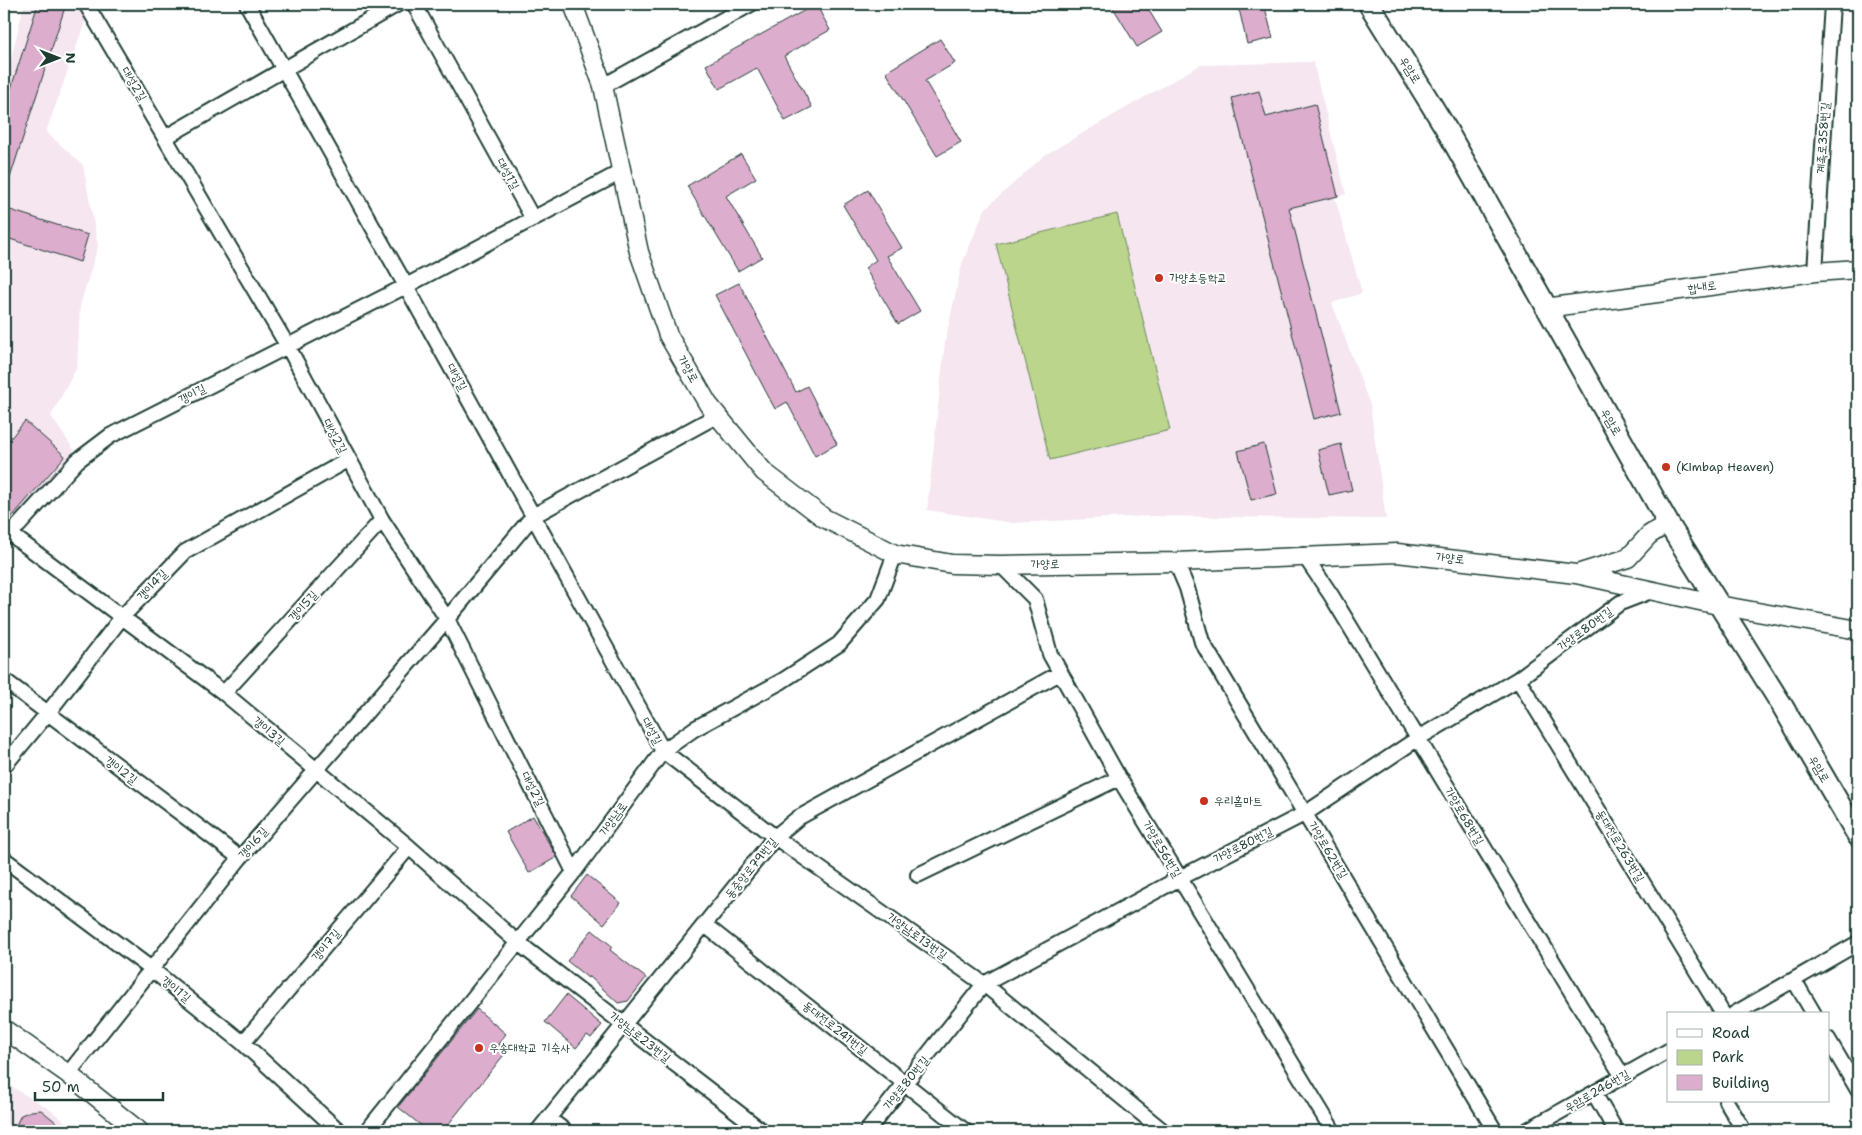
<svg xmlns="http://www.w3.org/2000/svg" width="1862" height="1135" viewBox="0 0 1862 1135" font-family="'Shantell Sans','Poor Story',sans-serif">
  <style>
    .built { fill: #f5e6f0 }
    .green { fill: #bbd58c; stroke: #6d8960 }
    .building { fill: #ddadce; stroke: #1f3d34 }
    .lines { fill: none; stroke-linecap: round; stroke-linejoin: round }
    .minor-casing { stroke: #1f3d34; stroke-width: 18 }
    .tertiary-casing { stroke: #1f3d34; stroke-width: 21 }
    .secondary-casing { stroke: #1f3d34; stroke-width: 24 }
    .minor { stroke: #fff; stroke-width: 14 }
    .tertiary { stroke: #fff; stroke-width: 18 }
    .secondary { stroke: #fff; stroke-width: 20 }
    .poi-dot { fill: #c8321e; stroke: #fff; stroke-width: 2 }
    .labels { text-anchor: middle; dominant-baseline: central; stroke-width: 4; stroke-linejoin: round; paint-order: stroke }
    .street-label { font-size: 12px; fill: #1f3d34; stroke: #fff }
    .poi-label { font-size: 12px; fill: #1f3d34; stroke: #fff; text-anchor: start }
  </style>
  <rect width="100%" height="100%" fill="#fff"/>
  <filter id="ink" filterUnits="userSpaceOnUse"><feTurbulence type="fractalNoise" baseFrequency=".02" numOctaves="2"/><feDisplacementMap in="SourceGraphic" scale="10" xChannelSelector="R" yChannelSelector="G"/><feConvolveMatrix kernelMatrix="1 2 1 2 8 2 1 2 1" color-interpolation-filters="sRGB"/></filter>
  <g filter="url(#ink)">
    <path class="built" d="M24,4H77L86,19L46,132L83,165L98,246L80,306L77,367L51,416L78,456L4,527V75L9,68Z
      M1313,62L1346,194L1335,198L1362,293L1332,303L1370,405L1386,519L1148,516L1013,523L927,510L945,342L962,264L985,209L1045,155L1200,65Z
      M4,1082L49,1109L77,1131H4Z"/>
    <path class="green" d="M1117,214L1170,430L1050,460L996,244Z"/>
    <path class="building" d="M38,4H66L7,187L4,186V110Z
      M816,4L830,30L784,56L812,107L785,121L757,68L719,89L706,65Z
      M1111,4H1145L1162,32L1137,47Z
      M1234,4H1264L1273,38L1247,44L1240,13Z
      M940,39L955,63L925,81L961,142L937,156L886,72Z
      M1259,91L1266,117L1315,104L1338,196L1289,208L1341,412L1314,419L1232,98Z
      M741,154L756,178L726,196L762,257L738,271L687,186Z
      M868,190L902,248L887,256L920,311L898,324L865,268L876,260L843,205Z
      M4,208L88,235L80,262L4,237Z
      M739,283L796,392L807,386L837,444L815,456L787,402L775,409L715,295Z
      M25,421L65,456L4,526V446Z
      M1264,444L1277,494L1251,500L1238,451Z
      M1341,444L1352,490L1329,495L1318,450Z
      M533,816L557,857L529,873L506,832Z
      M587,875L621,903L604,924L571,896Z
      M592,930L612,946L610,950L646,978L628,1001L618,1003L589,976L588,978L567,961Z
      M566,995L602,1025L591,1038L587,1035L576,1048L545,1022Z
      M477,1009L506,1034L498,1044L507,1051L443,1131H428L398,1107Z
      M41,1110L67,1131H13L21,1115L31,1111Z"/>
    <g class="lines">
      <g class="minor-casing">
        <path id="minor" d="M86,4L287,345L382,520L447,619L574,872
          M247,4L406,286L663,751L775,837L984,984L1163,1131
          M414,4L533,219
          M603,86L751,4
          M166,137L398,4
          M1815,272L1832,4
          M9,533L224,693L409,847L517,942L762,1131
          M4,537L19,525L77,461L110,436L406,286L621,172
          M1304,555L1331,595L1623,1077
          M1176,562L1187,588L1202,642L1495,1131
          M1001,565L1035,599L1050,654L1119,778L1333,1131
          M1518,679L1723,1014
          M4,680L240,858
          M224,693L382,520
          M4,766L47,714L122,617L185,552L348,460
          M4,859L150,968L243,1043L339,1131
          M918,875L1119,778
          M705,925L965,1131
          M1794,980L1814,1014
          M1734,1014L1858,943
          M1828,1039L1858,1090
          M243,1043L409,847
          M68,1074L240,858L447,619L533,516L718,415
          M1594,1093L1616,1131
          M1726,1101L1744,1131
          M548,1118L565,1131
          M367,1131L574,872L663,751L694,729L782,681L839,644L878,599L895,554
          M538,1131L775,837L798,818L1060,673
          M867,1131L984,984L1180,878L1306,813L1417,739L1518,679L1620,603L1651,591
          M1526,1131L1668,1051"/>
      </g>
      <g class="tertiary-casing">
        <path id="tertiary" d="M573,4L603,86L639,252L668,335L708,404L764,472L824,518L895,554L952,564L1001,565L1176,562L1397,553L1576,574L1718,605L1858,630
          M1545,308L1815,272L1858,269
          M1580,573L1628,558L1649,535L1668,523
          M4,1029L68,1074L139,1131"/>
      </g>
      <g class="secondary-casing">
        <path id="secondary" d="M1369,4L1445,127L1668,523L1783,707L1858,836"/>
      </g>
      <use href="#minor" class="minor"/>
      <use href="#tertiary" class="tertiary"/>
      <use href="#secondary" class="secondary"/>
    </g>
  </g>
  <g class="poi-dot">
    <circle cx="1159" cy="278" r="5"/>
    <circle cx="1666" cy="467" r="5"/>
    <circle cx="1204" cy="801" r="5"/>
    <circle cx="479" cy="1048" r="5"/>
  </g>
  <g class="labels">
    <g class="street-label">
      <text transform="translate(1410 70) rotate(58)">우암로</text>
      <text transform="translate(134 84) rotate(59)">대성2길</text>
      <text transform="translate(1823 138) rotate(-86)">계족로358번길</text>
      <text transform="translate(508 174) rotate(61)">대성1길</text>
      <text transform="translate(1702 287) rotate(-8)">합내로</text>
      <text transform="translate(688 369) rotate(60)">가양로</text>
      <text transform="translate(457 377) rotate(61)">대성길</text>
      <text transform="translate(192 394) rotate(-27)">갱이길</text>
      <text transform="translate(1611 422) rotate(60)">우암로</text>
      <text transform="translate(335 436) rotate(62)">대성2길</text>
      <text transform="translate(1450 558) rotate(6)">가양로</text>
      <text transform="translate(1045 564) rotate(-1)">가양로</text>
      <text transform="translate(152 585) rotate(-46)">갱이4길</text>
      <text transform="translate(303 606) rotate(-48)">갱이5길</text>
      <text transform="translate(1585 629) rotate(-36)">가양로80번길</text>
      <text transform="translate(269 731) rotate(40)">갱이3길</text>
      <text transform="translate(652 731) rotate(61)">대성길</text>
      <text transform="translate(1819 769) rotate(60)">우암로</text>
      <text transform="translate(121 770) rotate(37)">갱이2길</text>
      <text transform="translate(533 789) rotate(63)">대성2길</text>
      <text transform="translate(1464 816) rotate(59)">가양로68번길</text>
      <text transform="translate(613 819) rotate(-54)">가양남로</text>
      <text transform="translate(253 843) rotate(-49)">갱이6길</text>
      <text transform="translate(1243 845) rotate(-27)">가양로80번길</text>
      <text transform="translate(1620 846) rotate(59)">동대전로263번길</text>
      <text transform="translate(1162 849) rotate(59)">가양로56번길</text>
      <text transform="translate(1328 850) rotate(59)">가양로62번길</text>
      <text transform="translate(751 868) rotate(-51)">동중앙로79번길</text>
      <text transform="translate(917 936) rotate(36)">가양남로13번길</text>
      <text transform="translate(326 945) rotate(-50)">갱이7길</text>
      <text transform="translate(176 989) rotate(39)">갱이1길</text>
      <text transform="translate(835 1028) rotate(38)">동대전로241번길</text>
      <text transform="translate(640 1037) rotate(38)">가양남로23번길</text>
      <text transform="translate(906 1083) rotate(-51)">가양로80번길</text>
      <text transform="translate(1597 1091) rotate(-30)">우암로246번길</text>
    </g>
    <g class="poi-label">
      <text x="1169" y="278">가양초등학교</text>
      <text x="1676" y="467">(Kimbap Heaven)</text>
      <text x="1214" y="801">우리홈마트</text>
      <text x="489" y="1048">우송대학교 기숙사</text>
    </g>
  </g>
  <rect width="1862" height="1135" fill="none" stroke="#fff" stroke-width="20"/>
  <rect x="10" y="10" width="1842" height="1115" fill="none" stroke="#1f3d34" stroke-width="2" filter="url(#ink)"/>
  <rect x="1667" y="1012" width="162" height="90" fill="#ffffff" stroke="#a5b1ae"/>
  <rect x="1677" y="1029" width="25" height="8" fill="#ffffff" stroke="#a5b1ae"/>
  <text x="1712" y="1038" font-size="15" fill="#1f3d34">Road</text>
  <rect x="1677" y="1050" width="25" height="15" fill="#bbd58c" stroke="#a5b1ae"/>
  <text x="1712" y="1062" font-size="15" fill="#1f3d34">Park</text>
  <rect x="1677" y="1075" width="25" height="15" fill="#ddadce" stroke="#a5b1ae"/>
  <text x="1712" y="1088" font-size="15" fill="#1f3d34">Building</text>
  <g transform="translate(58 58) rotate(90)" stroke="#ffffff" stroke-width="4" paint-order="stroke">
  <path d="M0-4L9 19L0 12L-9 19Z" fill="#1f3d34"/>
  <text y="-8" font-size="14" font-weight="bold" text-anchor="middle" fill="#1f3d34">N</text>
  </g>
  <path d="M35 1092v8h128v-8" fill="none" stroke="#1f3d34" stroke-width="2.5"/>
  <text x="42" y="1092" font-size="15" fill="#1f3d34" stroke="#ffffff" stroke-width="4" paint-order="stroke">50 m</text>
</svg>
